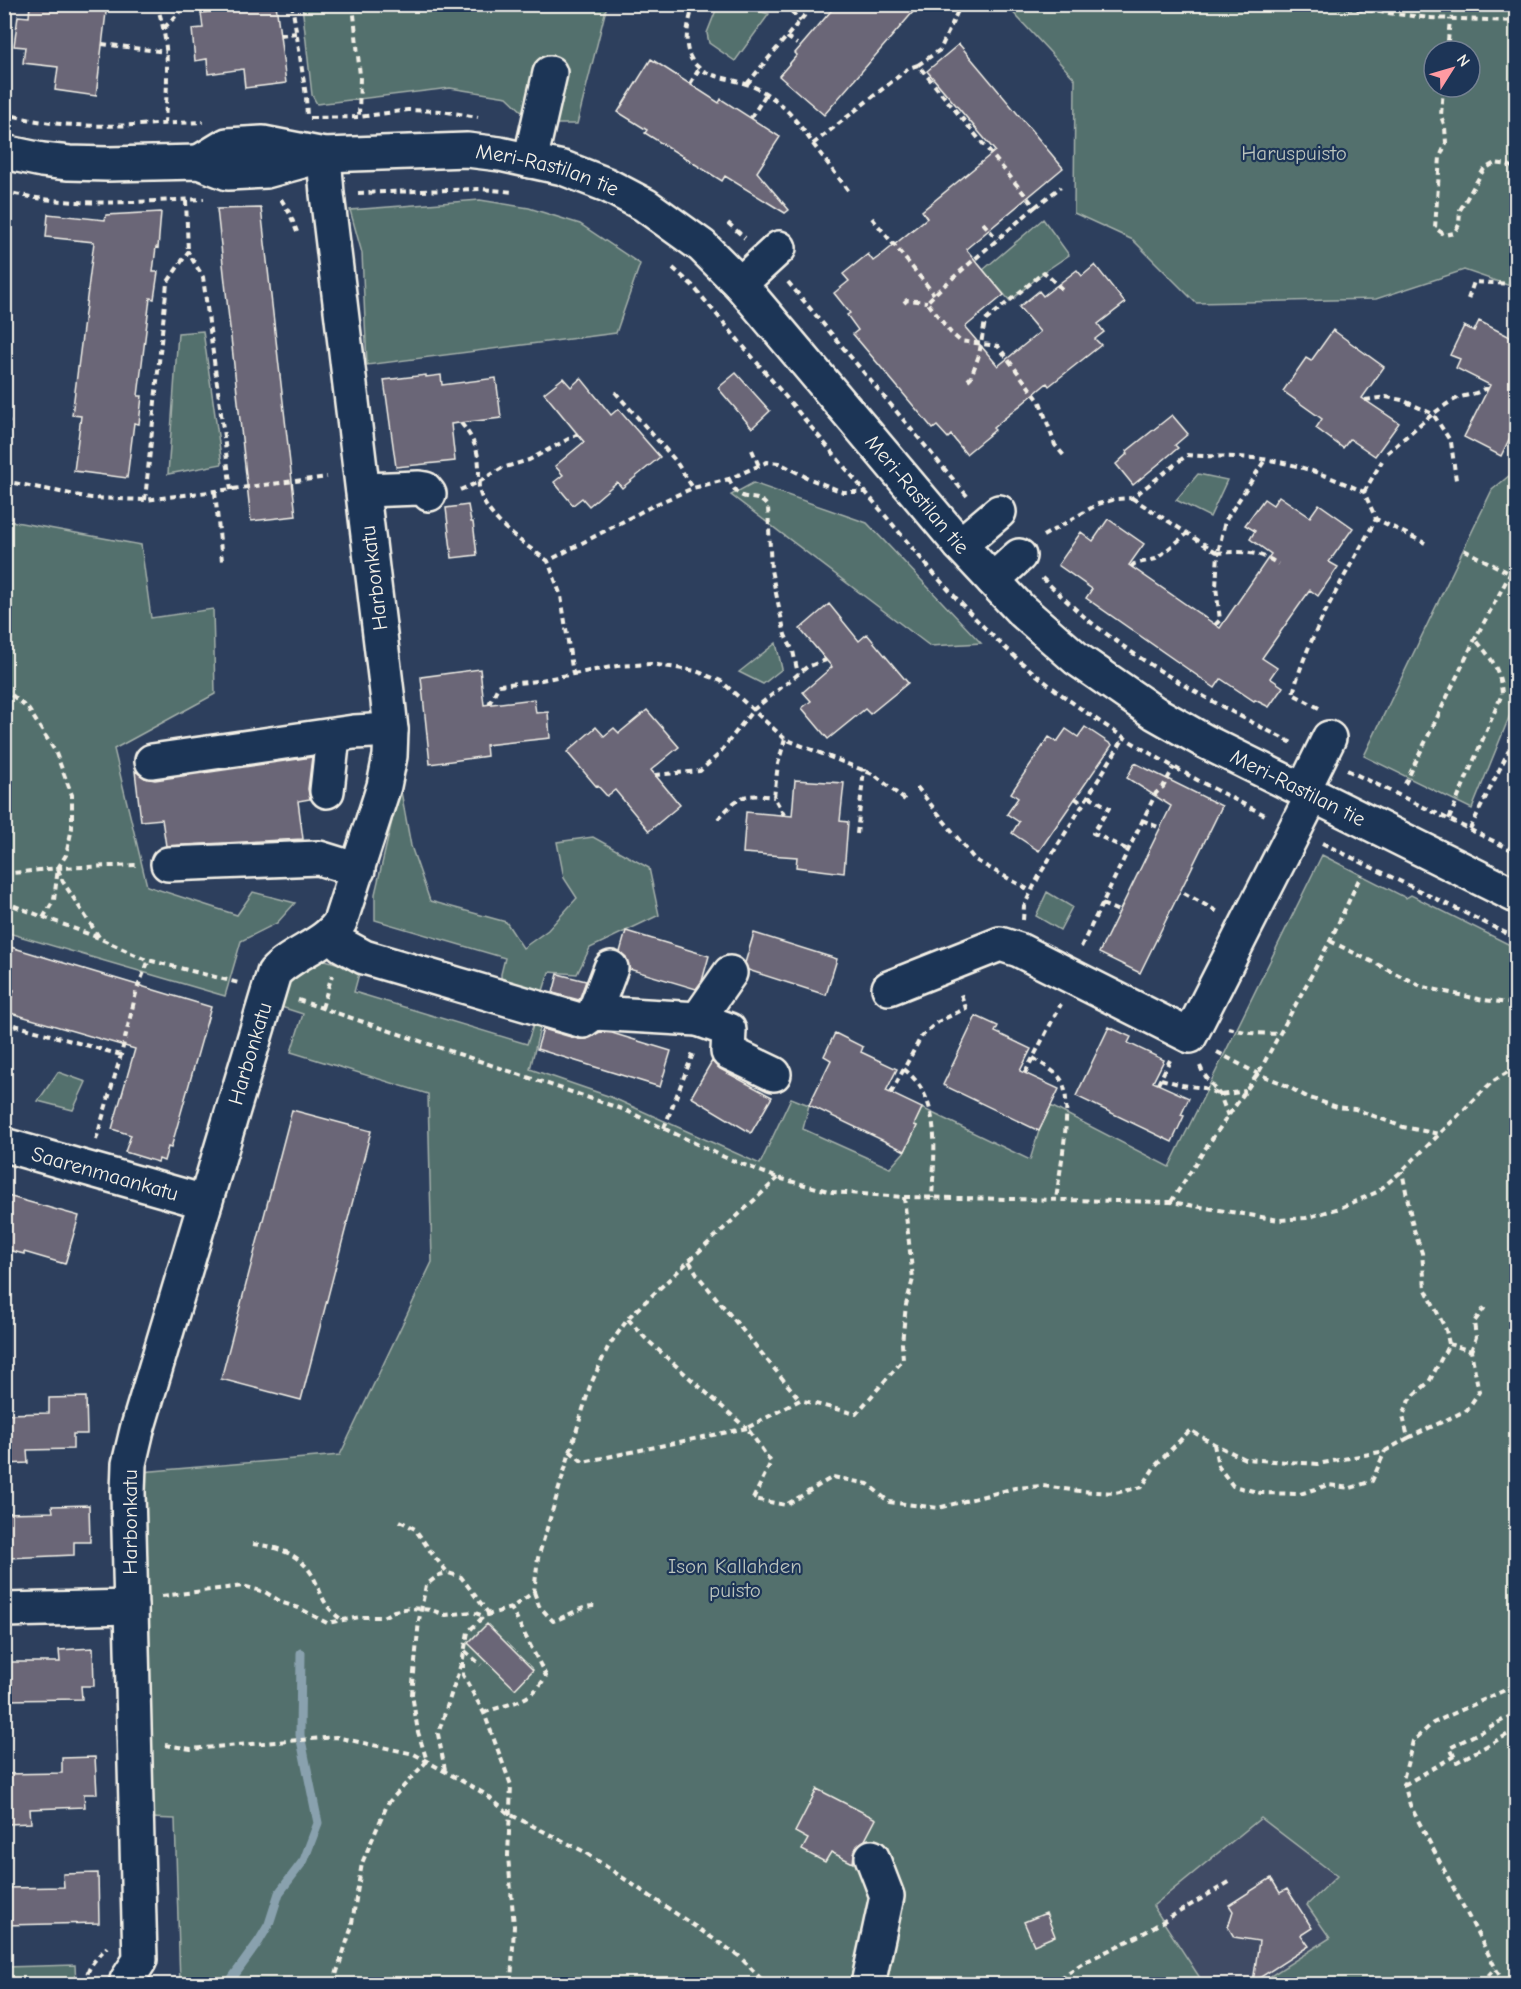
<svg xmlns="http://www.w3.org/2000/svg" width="1521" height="1989" viewBox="0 0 1521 1989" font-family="'Comic Neue',sans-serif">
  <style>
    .built { fill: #404b65 }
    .green { fill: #536f6d; stroke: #a4b0aa; stroke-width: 1.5; fill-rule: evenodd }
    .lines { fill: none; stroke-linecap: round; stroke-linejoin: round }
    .stream { stroke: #89a1ae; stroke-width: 9 }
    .building { fill: #6b6677; stroke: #f4f1e8; stroke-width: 1.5 }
    .minor-casing { stroke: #f4f1e8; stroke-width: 38 }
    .path { stroke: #f4f1e8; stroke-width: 4; stroke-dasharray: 6 4.5; stroke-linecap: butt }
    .minor { stroke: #1d3557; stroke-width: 33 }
    .labels { text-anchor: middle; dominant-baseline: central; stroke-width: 4.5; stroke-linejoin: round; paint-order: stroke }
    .park-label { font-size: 21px; fill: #bcc4bd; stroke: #1d3557 }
    .street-label { font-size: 21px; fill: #f4f1e8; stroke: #1d3557 }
  </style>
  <rect width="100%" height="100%" fill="#2d3f5d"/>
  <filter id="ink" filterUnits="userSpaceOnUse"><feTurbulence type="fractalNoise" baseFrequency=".0167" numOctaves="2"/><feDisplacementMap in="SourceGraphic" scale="12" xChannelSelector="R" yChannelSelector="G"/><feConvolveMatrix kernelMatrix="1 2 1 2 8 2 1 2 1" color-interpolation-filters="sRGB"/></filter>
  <g filter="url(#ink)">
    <path class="built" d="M1261,1817L1337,1876L1330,1938L1258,1984H1204L1153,1906Z"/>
    <path class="green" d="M302,5H607L577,124H548L529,118L507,97L450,88L317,104L312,95Z
      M718,5H737L769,14L735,61L709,43L707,33Z
      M1006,5H1516V288L1464,270L1376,299L1196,303L1133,240L1074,213L1075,79ZM1434,51H1470V87H1434Z
      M480,200L529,208L580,224L640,264L616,333L367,365L362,253L350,210Z
      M1043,219L1069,255L1044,272L1010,301L983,270Z
      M203,331L222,464L168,474L178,333Z
      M1516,470V700L1472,809L1364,756L1492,490Z
      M1198,474L1227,480L1210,517L1176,500Z
      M753,483L867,523L981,643L930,646L731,495Z
      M5,520L141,545L151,618L213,609L215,694L114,749L147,886L237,915L253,892L295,903L277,923L241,941L225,996L5,932Z
      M776,643L782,669L763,684L739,672Z
      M400,786L411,846L430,901L506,922L523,948L548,930L577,898L564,878L557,842L593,837L649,868L659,915L590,948L577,974L549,972L542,994L501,981V974L505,958L375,920V894Z
      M1322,855L1406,898L1411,895L1516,948V1984H1258L1330,1938L1307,1905L1337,1876L1261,1818L1153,1906L1204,1984H180L175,1819L149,1818L141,1472L340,1455L432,1262L428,1094L291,1052L303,1014L278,1006L287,977L315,957L360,970L354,992L527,1044L533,1026L541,1024L530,1069L611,1097L760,1164L791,1098L809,1105L803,1129L890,1168L905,1151L917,1126L914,1124L922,1108L1030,1160L1039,1131L1051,1106L1169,1167Z
      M1047,892L1072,907L1060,930L1036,916Z
      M58,1072L86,1082L73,1110L38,1101Z
      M75,1965L76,1984H5V1967Z"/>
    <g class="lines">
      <path class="stream" d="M228,1984L259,1941L269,1924L279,1893L304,1860L318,1823L300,1735L301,1653"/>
    </g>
    <path class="building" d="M30,4H107L96,96L55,90L58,67L23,63L25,47L14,46L18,16L29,17Z
      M235,4H276L286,83L245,88L243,69L208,74L207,59L195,61L192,29L203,28L201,13L235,9Z
      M837,4H920L824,115L779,76L797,55L795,53Z
      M959,44L1063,168L966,249L1004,295L965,327L998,366L1040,332L1019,307L1039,291L1043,296L1077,270L1082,276L1095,265L1125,303L1098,324L1104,332L1095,339L1101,345L1049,386L1047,383L993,428L995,430L966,454L951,435L948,438L937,426L933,429L853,334L858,330L847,315L850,313L834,293L849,281L843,274L868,254L873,261L884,253L927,218L922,211L995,151L927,71Z
      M651,59L719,103L721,99L780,137L757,172L789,210L785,213L725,176L722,181L645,133L647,130L618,112Z
      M261,208L296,516L251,521L217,209Z
      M161,212L158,248L156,247L153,272H158L154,299L150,298L138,396H142L139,424L134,423L127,478L74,471L81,416L72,415L94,242L46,237L48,214L105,220L106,215Z
      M1479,321L1516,340V425L1501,456L1464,437L1490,385L1456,368L1460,359L1450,355L1464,326L1474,331Z
      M1333,330L1384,367L1362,398L1399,423L1375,456L1350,439L1343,448L1316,428L1322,419L1283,391L1306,358L1311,361Z
      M736,373L770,411L752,428L718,388Z
      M426,375V377L441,375L442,385L496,378L501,418L451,424L455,461L396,467L384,380Z
      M563,378L571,387L581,378L611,415L618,409L660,457L622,488L617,482L589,506L582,498L573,505L554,482L563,475L555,466L584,442L544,393Z
      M1172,415L1188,434L1175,445L1178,448L1133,485L1116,464L1128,453L1127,451Z
      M1279,496L1310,517L1319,504L1353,528L1329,562L1338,567L1318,596L1310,590L1262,658L1277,668L1270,678L1283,687L1269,707L1255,700L1254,701L1221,679L1215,688L1086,598L1092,589L1058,565L1081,532L1093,541L1108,519L1144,544L1129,565L1220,628L1271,554L1250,539L1255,531L1245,525L1264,499L1273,505Z
      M468,505L471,522H473L477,555L452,558L446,508Z
      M829,604L859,641L867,634L908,683L870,714L865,709L828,739L802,708L811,701L803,692L832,667L800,629Z
      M480,669L484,705L534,699L536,713L548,712L550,738L486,745L487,756L430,764L421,677Z
      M647,710L679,747L651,770L680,805L649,831L615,790L607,796L597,785L596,786L567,752L596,727L604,736L614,728L619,733Z
      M1085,727L1112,745L1039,851L1012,833L1019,822L1007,814L1018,798L1011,793L1049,737L1057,742L1066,729L1078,737Z
      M312,757L308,789L310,799L298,801L303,839L166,846L162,819L141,821L135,771L145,778L155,780Z
      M1135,763L1222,806L1140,973L1099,953L1171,806L1127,778Z
      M795,780L844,783L840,821L848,822L844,873L796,867L797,857L743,853L746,812L792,816Z
      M626,931L709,956L702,981L696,989L629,969L626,957L620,952Z
      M754,933L837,959L826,995L748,970L745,963Z
      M4,945L211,1007L171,1148L168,1147L164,1161L159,1159L158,1162L125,1152L131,1135L112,1129L135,1049L7,1012L14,990L4,988Z
      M558,974L586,981L579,1000L553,993Z
      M976,1016L998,1026L995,1032L1031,1049L1020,1071L1059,1089L1039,1131L943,1085Z
      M1109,1027L1131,1037L1128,1043L1164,1060L1153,1082L1189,1098L1181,1115L1184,1116L1172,1142L1076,1096Z
      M543,1029L578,1039H587L600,1032L612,1033L671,1051L660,1087L537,1049Z
      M835,1033L863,1047L861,1052L897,1069L886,1091L922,1108L914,1125L917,1126L905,1151L809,1105L831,1060L824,1056Z
      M712,1061L720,1069L772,1097L751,1133L691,1097Z
      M292,1110L371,1131L301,1400L221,1379Z
      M4,1195L79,1216L65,1264L24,1252V1254L4,1249Z
      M86,1397L87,1434H73V1449L27,1450L28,1463L5,1464L4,1414L49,1413V1398Z
      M89,1505L90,1542H74V1555L8,1558V1550H4V1513L53,1512L52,1506Z
      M487,1624L533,1670L515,1689L468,1643Z
      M93,1648L94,1686H81L82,1699L4,1700V1662H60L59,1650Z
      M95,1757L97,1794H84L85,1807L30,1809L31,1823L8,1824V1811H4V1774L62,1773V1758Z
      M817,1789L876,1819L865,1840L857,1846L854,1854L853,1863L831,1852L825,1862L802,1850L808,1839L795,1832Z
      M98,1873L99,1923L4,1925V1888L64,1887L63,1874Z
      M1271,1878L1280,1893L1287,1889L1312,1928L1301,1935L1309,1946L1253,1982L1259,1941L1234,1937L1228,1927L1233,1911L1229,1905Z
      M1046,1913L1055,1936L1034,1945L1024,1922Z"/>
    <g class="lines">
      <g class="minor-casing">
        <g id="minor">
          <path d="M4,152L42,160L69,163L107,164L199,162L228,173L266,171L317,157"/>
          <path d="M530,161L550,73"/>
          <path id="s1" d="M199,162L227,145L263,143L324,155L467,150L500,154L563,168L607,185L645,205L702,246L740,284L960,545L1020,609L1077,659L1155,713L1206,742L1516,896"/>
          <path d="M740,284L779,248"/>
          <path d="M363,490L419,488L425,489L429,494"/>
          <path d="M960,545L999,512"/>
          <path d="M993,580L1019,556"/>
          <path d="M152,761L354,732L391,730"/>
          <path d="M327,791L333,736"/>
          <path d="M1303,791L1329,738"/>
          <path d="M168,864L319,858L358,870"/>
          <path d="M331,933L342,945L364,957L583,1021L594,1013L611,968"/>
          <path d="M889,988L1000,944L1019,950L1190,1036L1312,796"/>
          <path d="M594,1013L698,1019L730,973"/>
          <path d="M698,1019L729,1030L728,1052L774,1074"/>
          <path id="s2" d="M4,1145L205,1202"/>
          <path d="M4,1610L131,1607"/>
          <path id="s3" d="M127,1980L140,1960L128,1492L129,1464L137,1430L274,973C292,953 326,945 340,922L384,786L390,756L391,730L388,701L327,194L324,155"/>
          <path d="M868,1984L887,1896L872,1857"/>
        </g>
      </g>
      <path class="path" d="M156,4C171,41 167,84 165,123
        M292,4L306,96L307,118
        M353,4L360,76L359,117
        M694,4C685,33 678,63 713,75C729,80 747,82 762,91C784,104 799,123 813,144L909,68L918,65L1035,207L939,290L927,302L951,333L960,341L998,346L1040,402L1055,445L1065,457
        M784,4L801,21
        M1315,4L1429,18L1516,21
        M164,28L188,4
        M280,35L296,33
        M787,37L797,44
        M102,44L166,52
        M1444,51L1448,41L1450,19
        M918,65L940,50L961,4
        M690,84L699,69
        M747,84L814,4
        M1443,87L1441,116L1445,127L1446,143L1440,157L1435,228L1445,235L1454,233L1459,225L1460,210L1484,169L1495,163L1508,165L1516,169
        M4,113C68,133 137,124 203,122
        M310,118L359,117L408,110L441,111L478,117
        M751,118L766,94
        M813,144L848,190
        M4,191C69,209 138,201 204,199
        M358,193L480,189L515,192
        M281,199L290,214L297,232
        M186,200L188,252
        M1035,207L1061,187
        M872,218L934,294
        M728,223L745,238
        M983,223L997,239
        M673,268L692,285L935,575C966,609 997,643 1033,672C1104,731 1185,775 1267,816
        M788,282L968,497
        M1468,299L1474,282L1516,284
        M904,303L907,300L927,302
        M968,380L971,377L979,355L985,321L1044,272L1063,290
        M615,392L675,460L693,488
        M1365,400L1386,397L1402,400L1433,414L1451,442L1456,480
        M4,422L10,421
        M461,423C473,438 479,450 479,470C479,477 478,486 480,493C489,521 526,545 548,561L654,505L693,488L729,479L767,462L779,463L810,479L843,492H865
        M752,450L759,466
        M1387,453C1409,435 1429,414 1454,400C1463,395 1475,395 1484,389H1488
        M729,479C741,509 755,489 768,507L771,570L785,635L793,651L798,674
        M4,481L91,498L145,500L327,477
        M460,490L479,482L502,468L529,460L578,434
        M215,492L222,561
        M1364,492L1382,461
        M1132,498L1218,553L1225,521L1265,460
        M145,500L167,283L188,252L203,277L231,490
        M1043,536L1098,504L1116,499L1132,498L1187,455C1209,457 1231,456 1253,458C1291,461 1329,476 1364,492L1376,519L1425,543
        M1464,550L1511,574
        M1131,567L1134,564L1156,559L1188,533
        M1042,578C1061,595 1079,614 1100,629C1159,675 1226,709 1292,743
        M1215,625L1220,620L1216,587L1218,553C1240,551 1259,551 1278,564
        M573,674L617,666L651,664L696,671L721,681L785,739L875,775L906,801
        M4,688L29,710L55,751L72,795V828L66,855L58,868L54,900L43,918
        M489,704L499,685L536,681L573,674L561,596L548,561
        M1319,708L1293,694C1307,635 1348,572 1376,519
        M1347,770L1516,852
        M655,775L700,771L718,755L753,710L807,667L826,660
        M1405,784L1475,639L1516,563
        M917,787L975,860L1031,891
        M1089,796L1109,808L1093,833L1128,850
        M1075,798L1083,804
        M784,815L774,797L778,764L785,739
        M718,819C739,796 742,793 774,797
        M1449,819L1502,694C1500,668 1491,658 1475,639
        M1142,820L1160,828
        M1470,829L1516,736
        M857,834L864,769
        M1322,843L1516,938
        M58,869L63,882L99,937
        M4,874L58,868L138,865
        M1184,893L1218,912
        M4,902L99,938L144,959L239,983
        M1102,904L1119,911
        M1023,920L1024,906L1040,874L1124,738
        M1330,941L1423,987L1483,1000L1516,1004
        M1081,947L1156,793L1163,787L1174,767
        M298,1000L625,1110L724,1157L778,1178L832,1192L904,1197L1171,1202L1279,1220L1306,1218L1340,1208L1377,1192L1402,1171L1492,1082L1516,1067
        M322,1008L332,975
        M4,1022L121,1055
        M1228,1028L1250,1033L1280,1034
        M4,1030L18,1026
        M1217,1052L1258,1074L1279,1082L1307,1097L1337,1107L1355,1109L1403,1127L1439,1134
        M1033,1058C1042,1064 1053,1070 1060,1078C1075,1098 1059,1174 1056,1200
        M1200,1066L1203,1073L1220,1095L1228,1116
        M904,1069C943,1100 934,1153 932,1198
        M1025,1073L1061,1004
        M1161,1079L1182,1085L1204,1088L1220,1095L1246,1091
        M1158,1084L1170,1060
        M891,1093L921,1037L936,1023L966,1008L960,992
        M664,1128L694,1051
        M96,1140L121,1055L137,989L149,960
        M904,1197L913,1279L906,1305L902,1343L903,1360L856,1414L800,1400L747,1428L771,1462L753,1499L786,1505L833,1477L868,1484L889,1502L938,1508L1015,1488L1043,1486L1079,1491L1115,1493L1142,1487L1155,1466L1190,1430L1214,1444L1245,1459L1318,1464L1385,1451L1408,1438L1403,1416L1409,1400L1429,1382L1449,1344L1446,1330L1425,1288L1422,1253L1413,1227L1402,1171
        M1171,1202L1205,1149L1259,1072L1330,941L1361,875
        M689,1261L699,1277L800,1400
        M628,1319L646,1339L746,1428
        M1471,1351L1476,1337L1474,1322L1485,1307
        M1408,1438L1467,1410L1479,1392L1471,1351L1449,1344
        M1214,1444L1218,1466L1233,1486L1261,1493L1300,1494L1328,1485L1351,1488L1372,1481L1385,1451
        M570,1451L583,1462L747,1428
        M400,1521L415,1529L433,1555L448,1573L461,1577L489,1614
        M253,1544C276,1547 297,1552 311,1573C323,1593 320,1604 342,1620
        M534,1592L539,1606L553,1621C567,1617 583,1605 595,1606
        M162,1596L243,1586L265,1592L283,1603L299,1608L327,1623L360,1617H383L394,1611L410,1608L431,1610L446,1615L472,1612L484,1616
        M465,1651L481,1665
        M463,1662V1675L484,1713L511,1785L508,1856L514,1926L511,1984
        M484,1713C512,1701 529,1705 546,1676L511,1608
        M165,1745L191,1749L336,1737L414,1754L485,1794L509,1814L583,1851L739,1956L766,1984
        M1454,1756L1450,1748L1516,1713
        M445,1770L438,1734L463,1658L468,1632L484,1616L511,1608L534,1592L538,1558L590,1386L608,1347L630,1316L778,1178
        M1404,1785L1454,1756L1457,1762L1516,1730
        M86,1984C86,1967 96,1959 107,1947
        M334,1984V1981L351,1929L362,1863L388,1803L427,1761L418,1732L412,1694L419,1620L426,1585L439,1575L448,1573
        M1051,1984L1083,1963L1142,1934L1231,1881
        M1481,1984L1495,1968
        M1504,1984L1410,1805L1403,1780L1413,1741L1433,1723L1516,1685"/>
      <use href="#minor" class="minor"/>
    </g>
  </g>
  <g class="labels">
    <g class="park-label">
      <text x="1294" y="153">Haruspuisto</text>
      <text x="735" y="1566">Ison Kallahden<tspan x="735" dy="24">puisto</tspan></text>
    </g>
    <g class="street-label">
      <text stroke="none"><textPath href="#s1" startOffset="357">Meri-Rastilan tie</textPath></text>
      <text stroke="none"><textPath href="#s1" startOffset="861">Meri-Rastilan tie</textPath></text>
      <text transform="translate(374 578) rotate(-97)">Harbonkatu</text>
      <text stroke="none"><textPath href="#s1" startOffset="1347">Meri-Rastilan tie</textPath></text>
      <text stroke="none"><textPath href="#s3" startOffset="948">Harbonkatu</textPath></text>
      <text stroke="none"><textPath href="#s2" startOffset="105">Saarenmaankatu</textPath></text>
      <text transform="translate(130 1522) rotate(-90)">Harbonkatu</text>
    </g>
  </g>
  <rect width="1521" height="1989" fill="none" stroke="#1d3557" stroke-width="24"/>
  <rect x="12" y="12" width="1497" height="1965" fill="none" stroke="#f4f1e8" stroke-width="2" filter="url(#ink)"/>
  <g transform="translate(1452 69) rotate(53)"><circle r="28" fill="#1d3557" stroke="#738091" stroke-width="1.5"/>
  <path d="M0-4.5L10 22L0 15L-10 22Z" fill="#ff9aa2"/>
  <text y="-9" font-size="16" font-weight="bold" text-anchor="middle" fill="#f4f1e8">N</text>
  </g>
</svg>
